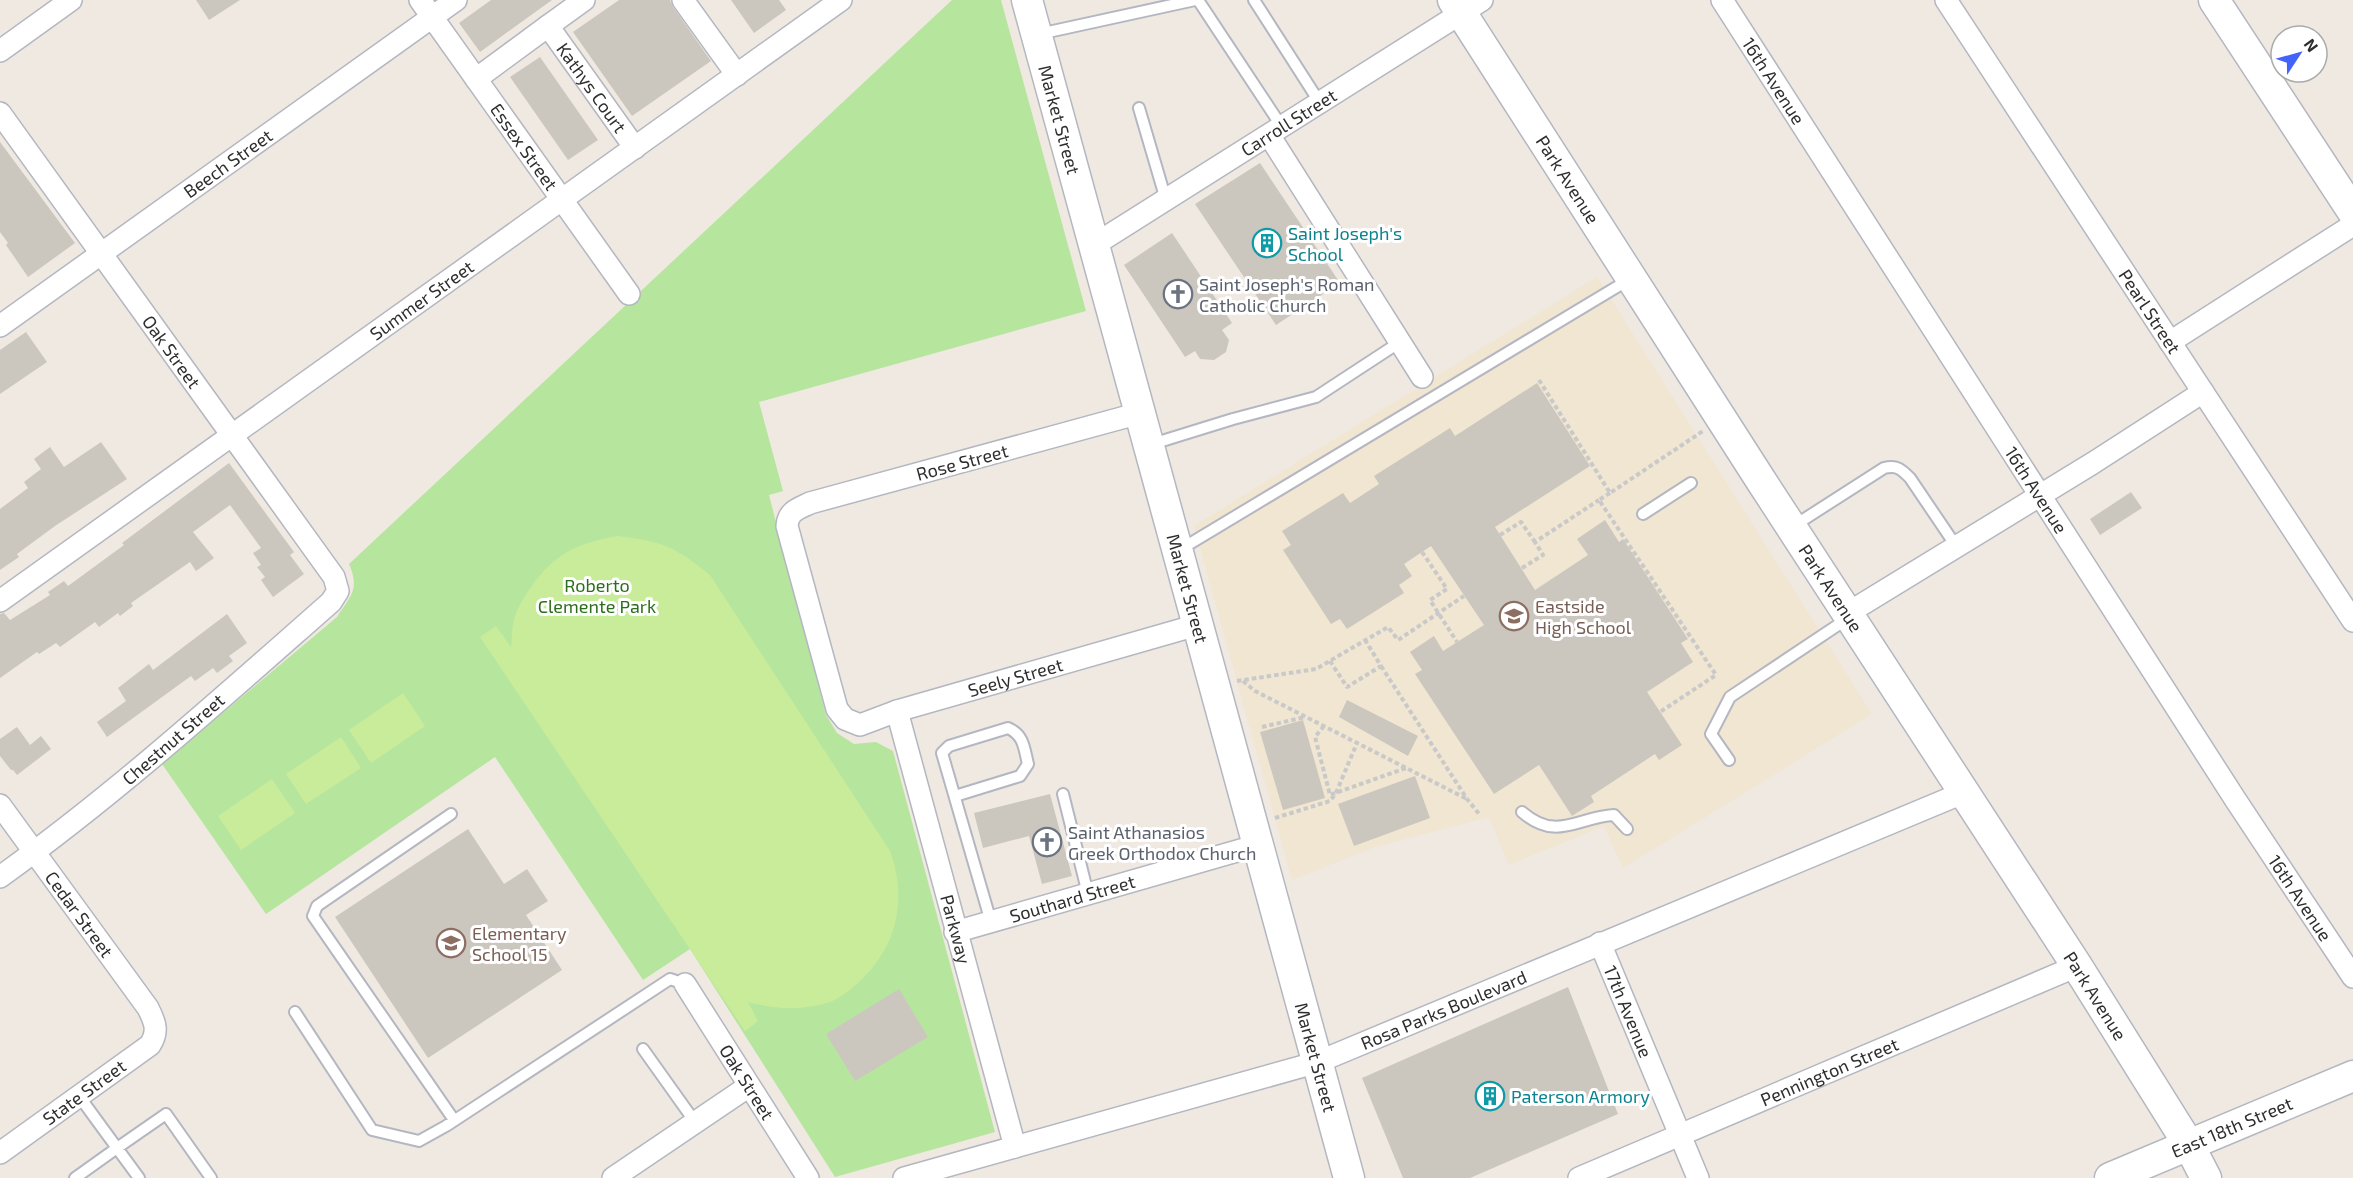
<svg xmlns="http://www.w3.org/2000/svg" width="2353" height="1178" viewBox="0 0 2353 1178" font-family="'Exo 2',sans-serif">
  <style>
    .education { fill: #f0e6d1 }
    .green { fill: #b6e59e }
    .pitch { fill: #c9ec9a }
    .building { fill: #cbc7bf }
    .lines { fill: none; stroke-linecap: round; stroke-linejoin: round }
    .lane-casing { stroke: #b4b7c1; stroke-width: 14 }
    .street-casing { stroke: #b4b7c1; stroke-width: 24 }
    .secondary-casing { stroke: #b4b7c1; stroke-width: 33 }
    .path { stroke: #c9c9c9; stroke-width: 4; stroke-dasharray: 4.5 3; stroke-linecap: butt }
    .lane { stroke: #fff; stroke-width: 10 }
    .street { stroke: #fff; stroke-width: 21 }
    .secondary { stroke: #fff; stroke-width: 30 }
    .labels { text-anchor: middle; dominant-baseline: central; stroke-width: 6; stroke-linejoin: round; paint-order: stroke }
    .street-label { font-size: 18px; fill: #2e2e2e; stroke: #fff }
    .culture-label { font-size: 18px; fill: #0d838f; stroke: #fff; text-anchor: start }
    .worship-label { font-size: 18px; fill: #5b616d; stroke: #fff; text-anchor: start }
    .park-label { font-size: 18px; fill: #2c6e1b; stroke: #fff }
    .education-label { font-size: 18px; fill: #785e54; stroke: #fff; text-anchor: start }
  </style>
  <rect width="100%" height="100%" fill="#efe9e1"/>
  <path class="education" d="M1597,277L1872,714L1623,868L1604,826L1509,865L1489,817L1375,847L1292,880L1194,526Z"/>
  <path class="green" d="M952,0H1001L1086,311L759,402L783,491L769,495L826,715L837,733L854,744L876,742L893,751L995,1132L835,1177L690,949L643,980L495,757L266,914L162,764L337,617C351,595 360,590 349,564Z"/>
  <path class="pitch" d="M617,536C662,541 676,547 710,575L890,851C907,896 898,944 863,978C854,987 842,997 830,1002C803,1011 774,1009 748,1002L758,1021L745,1031L480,637L496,626L511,647C512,639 512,631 513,624C515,612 522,600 529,590C552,555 577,543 617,536Z
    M403,693L425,726L371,763L349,730Z
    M341,737L361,768L306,804L286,774Z
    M272,779L295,813L241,850L218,816Z"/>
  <path class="building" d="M196,0H240L209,20Z
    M491,0H552L480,52L459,23Z
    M619,0H670L673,7L711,61L632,116L573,32Z
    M731,0H779L786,10L754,33Z
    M540,57L598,140L568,160L510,77Z
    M0,142L75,243L28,277L6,245L8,243L0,232Z
    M1260,163L1340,283L1276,325L1195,204Z
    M1172,233L1232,323L1222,330L1229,340L1226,352L1214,360L1200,359L1195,351L1185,357L1124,265Z
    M26,332L47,362L0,394V350Z
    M1537,383L1590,466L1495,527L1535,590L1588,555L1577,539L1605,520L1619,542L1623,539L1688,639L1681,643L1693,662L1647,692L1682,745L1659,760L1655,754L1591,796L1594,802L1572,816L1539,765L1494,794L1415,674L1422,670L1410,652L1434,636L1443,651L1484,625L1431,546L1404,564L1412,576L1399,585L1404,593L1347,629L1340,619L1331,624L1283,550L1291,545L1282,531L1343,493L1350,503L1379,484L1374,476L1450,428L1455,436Z
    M101,442L127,479L55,526L17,554L19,557L0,570V509L28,488L24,482L41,469L34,459L50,447L64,467Z
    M229,463L294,552L290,555L304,574L273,597L261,580L265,577L257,567L261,565L253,553L261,548L230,505L193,532L214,558L196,571L190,562L131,603L133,606L120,616L118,613L99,627L95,622L60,647L56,643L39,654L37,652L0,678V614L4,613L10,620L50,595L48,592L64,581L68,586L124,545L122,543Z
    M2131,492L2142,508L2100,535L2090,519Z
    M227,614L247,643L229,656L233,661L217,673L213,668L195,681L191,676L107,737L97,722L126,701L118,688L149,664L153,670Z
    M1347,700L1418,736L1408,756L1339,717Z
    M1303,720L1325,798L1283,810L1260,732Z
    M17,727L30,745L41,736L51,749L17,775L13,770H11L0,756V739Z
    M1415,776L1430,818L1354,846L1338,804Z
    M1050,794L1072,876L1042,884L1029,836L983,848L974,813Z
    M468,829L504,884L527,869L548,901L526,915L562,970L428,1058L335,917Z
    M1568,987L1618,1114L1470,1178H1403L1362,1078Z
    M899,989L928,1037L855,1081L826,1034Z"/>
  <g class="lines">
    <g class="lane-casing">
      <path id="lane" d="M1198,0L1282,127
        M1254,0L1320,103
        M1039,34L1195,0
        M1139,108L1166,200
        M1149,445L1233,419L1316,397L1400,342
        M1643,514L1691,483
        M1792,527L1884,468C1897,465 1901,469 1910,478L1956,546
        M1181,549L1630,279
        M1729,760L1711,734L1730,697L1847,619
        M1063,794L1088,894
        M955,796L1020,776L1028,764C1024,748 1024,735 1008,728L949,746L942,753L991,922
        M1522,812C1557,842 1577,817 1614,815L1627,829
        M451,814L317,906L313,916L454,1120
        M295,1012L372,1130L419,1141L446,1126L670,979L685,984
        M643,1049L695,1122
        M79,1096L117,1148L166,1114L211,1178
        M75,1178L117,1148L139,1178"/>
    </g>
    <g class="street-casing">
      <g id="street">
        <path id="s1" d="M420,0L629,294"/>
        <path id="s2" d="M584,0L548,26L635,148"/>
        <path d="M683,0L737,75"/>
        <path id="s3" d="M1722,0L2235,799L2353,977"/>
        <path id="s4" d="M1946,0L2353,621"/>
        <path d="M0,51L71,0"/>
        <path d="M476,79L548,26"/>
        <path id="s5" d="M0,113L334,577L338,591L331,602C223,697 117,793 0,877"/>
        <path d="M1269,135L1422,377"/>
        <path id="s6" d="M1094,245L1482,0"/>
        <path id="s7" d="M0,326L456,0"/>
        <path d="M2170,342L2353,225"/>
        <path id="s8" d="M1140,413L810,503C798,509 788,511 787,526L837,709L845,719L860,725L897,711L1197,625"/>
        <path id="s9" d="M0,601L841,0"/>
        <path d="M1848,613L2093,463L2203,392"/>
        <path id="s10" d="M897,711L1015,1147"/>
        <path id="s11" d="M0,805L148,1008C155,1022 159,1031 150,1045L0,1153"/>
        <path id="s12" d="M955,932L1258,845"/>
        <path id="s13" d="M1600,943L1698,1178"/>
        <path id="s14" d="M685,984L808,1178"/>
        <path d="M613,1178L749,1086"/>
        <path id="s15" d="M904,1178L1318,1062L1965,792"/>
        <path id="s16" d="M1579,1178L2077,966"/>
      </g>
    </g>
    <g class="secondary-casing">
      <g id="secondary">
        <path id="s17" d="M1027,0L1349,1178"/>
        <path id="s18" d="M1453,0L1760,479L2077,966L2189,1145L2206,1178"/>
        <path d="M2214,0L2353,212"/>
        <path id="s19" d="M2110,1178L2353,1076"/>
      </g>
    </g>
    <path class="path" d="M1539,380L1610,493L1703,431
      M1610,493L1599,500L1716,675L1660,712
      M1500,535L1521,522L1535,542
      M1422,552L1447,589L1430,600L1457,642
      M1522,568L1543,555L1535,542L1599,500
      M1330,661L1347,687L1381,666L1365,640
      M1381,666L1467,799L1480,815
      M1237,681L1316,669L1388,627L1398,640L1464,596
      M1243,681L1255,691L1467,799
      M1324,726L1315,737L1330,795L1406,768
      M1262,727L1305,717
      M1275,818L1330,801L1336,793L1357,743"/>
    <use href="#lane" class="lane"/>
    <use href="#street" class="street"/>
    <use href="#secondary" class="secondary"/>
  </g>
  <defs>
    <g id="building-ring" transform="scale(1.5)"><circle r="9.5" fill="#fff" stroke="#0f9aa8" stroke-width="1.5"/><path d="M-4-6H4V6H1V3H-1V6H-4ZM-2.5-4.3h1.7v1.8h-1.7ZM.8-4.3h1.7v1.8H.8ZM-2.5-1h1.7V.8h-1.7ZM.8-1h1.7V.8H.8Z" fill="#0f9aa8"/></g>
    <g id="church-ring" transform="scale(1.5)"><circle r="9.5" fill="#fff" stroke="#6b7280" stroke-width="1.5"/><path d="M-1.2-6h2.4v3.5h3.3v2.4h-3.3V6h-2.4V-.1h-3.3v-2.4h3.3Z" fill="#6b7280"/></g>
    <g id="school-ring" transform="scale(1.5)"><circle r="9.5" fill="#fff" stroke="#8d6e63" stroke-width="1.5"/><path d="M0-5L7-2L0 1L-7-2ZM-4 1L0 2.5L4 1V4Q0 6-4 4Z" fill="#8d6e63"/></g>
  </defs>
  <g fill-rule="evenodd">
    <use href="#building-ring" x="1267" y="243"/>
    <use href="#church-ring" x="1178" y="294"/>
    <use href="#school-ring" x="1514" y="616"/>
    <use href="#church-ring" x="1047" y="842"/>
    <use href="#school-ring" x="451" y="943"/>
    <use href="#building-ring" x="1490" y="1096"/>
  </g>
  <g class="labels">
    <g class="street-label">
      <text stroke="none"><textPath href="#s3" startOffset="96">16th Avenue</textPath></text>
      <text stroke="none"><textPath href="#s2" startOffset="120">Kathys Court</textPath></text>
      <text stroke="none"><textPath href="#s17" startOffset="124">Market Street</textPath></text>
      <text stroke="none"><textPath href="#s6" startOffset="230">Carroll Street</textPath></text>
      <text stroke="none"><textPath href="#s1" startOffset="180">Essex Street</textPath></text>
      <text stroke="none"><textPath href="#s7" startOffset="280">Beech Street</textPath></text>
      <text stroke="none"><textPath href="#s18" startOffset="213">Park Avenue</textPath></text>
      <text stroke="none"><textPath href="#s9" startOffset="518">Summer Street</textPath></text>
      <text stroke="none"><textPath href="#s4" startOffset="372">Pearl Street</textPath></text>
      <text stroke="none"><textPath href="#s5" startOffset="294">Oak Street</textPath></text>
      <text transform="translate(962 462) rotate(-15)">Rose Street</text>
      <text stroke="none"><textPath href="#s3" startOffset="582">16th Avenue</textPath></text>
      <text stroke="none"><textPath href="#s18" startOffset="699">Park Avenue</textPath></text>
      <text stroke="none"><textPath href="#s17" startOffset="610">Market Street</textPath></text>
      <text stroke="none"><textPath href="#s8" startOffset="758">Seely Street</textPath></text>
      <text transform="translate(173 739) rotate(-41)">Chestnut Street</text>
      <text stroke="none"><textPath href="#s3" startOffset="1068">16th Avenue</textPath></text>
      <text stroke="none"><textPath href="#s12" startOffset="122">Southard Street</textPath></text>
      <text stroke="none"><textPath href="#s11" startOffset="135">Cedar Street</textPath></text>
      <text stroke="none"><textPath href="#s10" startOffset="226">Parkway</textPath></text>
      <text stroke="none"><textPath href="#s18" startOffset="1185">Park Avenue</textPath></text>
      <text stroke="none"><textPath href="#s15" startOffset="566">Rosa Parks Boulevard</textPath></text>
      <text stroke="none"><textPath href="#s13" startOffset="74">17th Avenue</textPath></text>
      <text stroke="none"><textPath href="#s17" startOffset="1096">Market Street</textPath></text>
      <text stroke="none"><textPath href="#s16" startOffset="272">Pennington Street</textPath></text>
      <text stroke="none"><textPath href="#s14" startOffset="116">Oak Street</textPath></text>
      <text transform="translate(84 1092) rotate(-36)">State Street</text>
      <text stroke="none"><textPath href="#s19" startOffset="132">East 18th Street</textPath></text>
    </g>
    <g class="culture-label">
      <text x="1288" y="233">Saint Joseph's<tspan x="1288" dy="21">School</tspan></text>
      <text x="1511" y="1096">Paterson Armory</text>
    </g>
    <g class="worship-label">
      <text x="1199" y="284">Saint Joseph's Roman<tspan x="1199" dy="21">Catholic Church</tspan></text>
      <text x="1068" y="832">Saint Athanasios<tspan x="1068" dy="21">Greek Orthodox Church</tspan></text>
    </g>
    <g class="park-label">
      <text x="597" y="585">Roberto<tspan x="597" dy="21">Clemente Park</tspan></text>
    </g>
    <g class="education-label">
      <text x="1535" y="606">Eastside<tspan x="1535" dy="21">High School</tspan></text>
      <text x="472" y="933">Elementary<tspan x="472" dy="21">School 15</tspan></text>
    </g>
  </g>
  <g transform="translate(2299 54) rotate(54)"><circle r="28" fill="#ffffff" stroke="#ababab" stroke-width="1.5"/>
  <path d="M0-4.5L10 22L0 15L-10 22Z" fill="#4264fb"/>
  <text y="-9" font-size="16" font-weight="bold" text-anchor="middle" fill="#2e2e2e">N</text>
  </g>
</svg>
